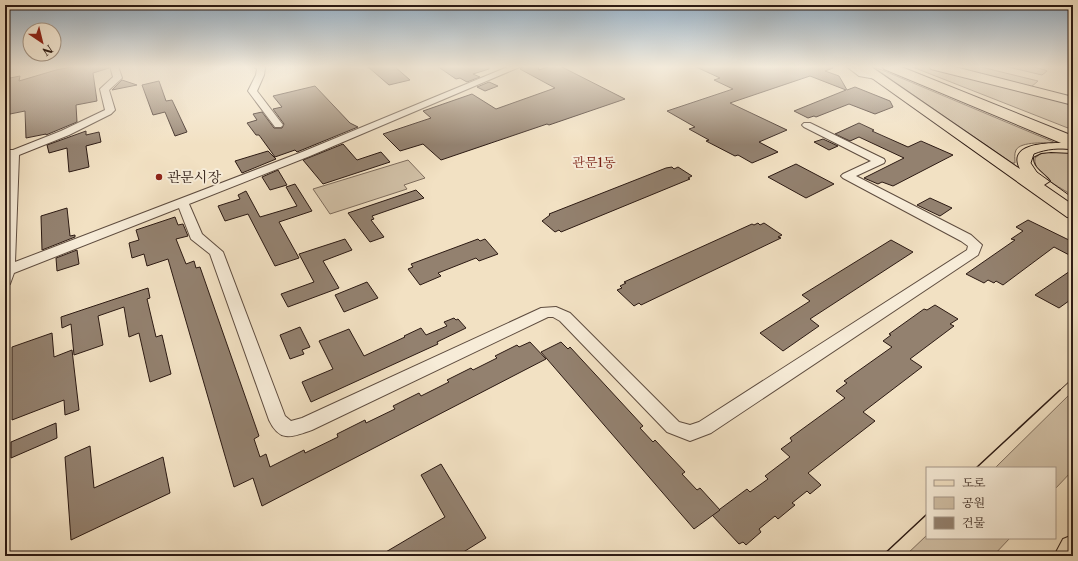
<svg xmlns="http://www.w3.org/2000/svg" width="1078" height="561" font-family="'Libre Caslon Text','Noto Serif KR',serif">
<rect width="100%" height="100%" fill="#f2e1c3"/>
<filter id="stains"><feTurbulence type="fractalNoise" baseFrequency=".005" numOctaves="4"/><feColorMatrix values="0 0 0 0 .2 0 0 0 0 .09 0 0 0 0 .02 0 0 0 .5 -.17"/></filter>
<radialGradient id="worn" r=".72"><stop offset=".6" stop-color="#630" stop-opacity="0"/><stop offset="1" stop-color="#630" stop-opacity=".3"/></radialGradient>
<!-- green -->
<g fill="#d0bfa5" stroke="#7e6c5c">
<polygon points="910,66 927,66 1073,103 1073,130"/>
<polygon points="944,66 977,66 1038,81 1031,87"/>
<polygon points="1004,66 1030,66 1045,70 1047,71 1042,75"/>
<path d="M873,67L882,70L1056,143C1047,143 1021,141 1016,150C1014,154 1015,159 1015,163H1012Z"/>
<path d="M1053,151L1073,152V196C1061,187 1033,176 1035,158L1040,154Z"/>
<polygon points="408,160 425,178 404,185 407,189 330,214 313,189"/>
<polygon points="1073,391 1073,470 1055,489 1055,468 995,468"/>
<polygon points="927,535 927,538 1010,538 993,556 905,556"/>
</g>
<!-- building -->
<g fill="#93816f" stroke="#2c1a13">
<polygon points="76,66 109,66 109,68 93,73 97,101 76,105 77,122 46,135 46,134 26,138 25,111 5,115 5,79 20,76 19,81 56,70"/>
<polygon points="367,66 394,66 410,80 389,85"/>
<polygon points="437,66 489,66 489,69 473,74 480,77 467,82 460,78 456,79"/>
<polygon points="523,66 538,66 539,70 550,66 560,66 625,99 549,125 547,124 441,160 423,144 400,151 383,134 431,118 423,111 472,94 496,109 555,88 520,69"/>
<polygon points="694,66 833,66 833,68 825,71 839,76 847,90 855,87 890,101 893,107 875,114 849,104 816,117 814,116 808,118 794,111 846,90 810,76 730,103 787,130 759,142 778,152 752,163 738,155 735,156 706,141 709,140 689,129 695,127 667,111 733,89 714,80 720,78"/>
<polygon points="122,80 137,85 112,90"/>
<polygon points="159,81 166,101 172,100 187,132 175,136 165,112 153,115 142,85"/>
<polygon points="489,82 498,86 485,91 477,87"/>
<polygon points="315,86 350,123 358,127 297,152 295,150 275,157 259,135 256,135 247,123 257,120 253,114 262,112 274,128 282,128 284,124 273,109 282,107 273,96"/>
<polygon points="859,123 874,130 872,131 908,147 921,141 953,155 893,186 882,182 878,184 864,178 904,158 859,137 850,141 835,134"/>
<polygon points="86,131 86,135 99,132 101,142 86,146 89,167 69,172 67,148 49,153 47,145"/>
<polygon points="823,139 838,146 829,150 814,142"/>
<polygon points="343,144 357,160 381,152 390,162 323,184 303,160"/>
<polygon points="268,151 276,159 242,173 235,161"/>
<polygon points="796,164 834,184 806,198 768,177"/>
<polygon points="672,167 674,169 678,167 692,176 688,178 690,179 561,232 559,230 555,232 542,221 550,215 549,214 666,168"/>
<polygon points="278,170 287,185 270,190 262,177"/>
<polygon points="295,184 312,211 279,222 299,258 275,266 248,214 225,221 218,206 240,199 238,195 246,191 260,217 297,206 286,187"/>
<polygon points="416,190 424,198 372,216 374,219 371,220 384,237 370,242 348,213"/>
<polygon points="930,198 952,208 940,216 917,205"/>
<polygon points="67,208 70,236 75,235 75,237 42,250 41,216"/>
<polygon points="175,217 178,225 183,224 188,236 176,239 186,264 194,261 196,268 200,267 259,436 254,439 260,457 266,454 270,467 304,450 305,453 338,437 337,434 365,420 366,423 395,409 393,406 419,393 421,396 449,382 447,380 471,368 473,370 497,358 495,356 517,345 519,347 530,342 546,359 262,506 253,478 234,487 168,259 147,266 144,254 132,258 129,243 139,240 136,230"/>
<polygon points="1028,220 1073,242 1073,257 1054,247 1003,285 996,281 994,283 988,280 984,283 966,274 1015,240 1011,239 1023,231 1016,227"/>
<polygon points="758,223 760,225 764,223 782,235 778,237 781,238 641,305 639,303 634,306 617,290 622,288 620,286 626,283 624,282 752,224 754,225"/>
<polygon points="345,239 352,250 323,261 339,288 288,307 281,294 314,282 299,254"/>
<polygon points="478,239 480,241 485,239 498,254 479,261 476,258 438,273 441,276 420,285 408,269 413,267 411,264"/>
<polygon points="891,240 913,252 810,319 819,326 783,351 760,333 810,301 802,295"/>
<polygon points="77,250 79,264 57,271 56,258"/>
<polygon points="1073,269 1073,298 1059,308 1035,295"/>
<polygon points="367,282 378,298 344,312 335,295"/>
<polygon points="148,288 150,298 147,299 156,337 162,335 171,374 150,382 139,333 129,337 124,307 98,316 103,345 74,355 71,324 62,328 61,317"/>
<polygon points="935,305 958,319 950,324 954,326 910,359 922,367 863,412 875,421 808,473 821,485 810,494 807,491 792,503 795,505 778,519 775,516 759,529 761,532 746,545 743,542 739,544 712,515 747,489 750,492 768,479 765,476 790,457 781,449 792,441 790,438 845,398 836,391 847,383 844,381 892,347 883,341 891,335 889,334 924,309 927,310"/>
<polygon points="454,318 456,320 458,319 466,328 437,342 438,344 311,402 302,382 333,369 319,341 349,329 364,356 405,337 404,336 421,328 426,335 447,326 444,322"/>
<polygon points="300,327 310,347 302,350 304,354 290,359 280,335"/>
<polygon points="52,333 54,357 72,350 79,410 65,415 64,400 12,420 12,347"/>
<polygon points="561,342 568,349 570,347 643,426 640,428 653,442 655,440 685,472 682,474 697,490 700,488 720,510 694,529 541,352"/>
<polygon points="56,423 57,438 11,458 11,442"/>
<polygon points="90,446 94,488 163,457 170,493 71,540 65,457"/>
<polygon points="441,464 486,538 457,556 379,556 445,517 421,475"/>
</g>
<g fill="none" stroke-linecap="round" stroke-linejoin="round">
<defs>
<g id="minor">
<path d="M110,66H118L122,78L109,90L115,110L111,114L69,135L19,155L15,262L302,152L510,66H522L310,156L189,204L202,234L223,252L285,416L291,421L302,418L541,308L556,307L570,313L679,422L690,425L699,422L967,250L968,246L961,241L843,178L841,176L843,174L871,161L804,127L802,125L804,123H810L884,159L885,161L884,163L856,176L971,235L982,245L978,255L711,433L690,441L667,432L560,321L553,317H548L312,430C292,437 280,443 269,420L210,254L191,239L179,208L14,273L10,284L5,286V210L8,156H5V150H13L61,131L105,110L100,89L113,77Z"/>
<polygon points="253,66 264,66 265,68 264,75 257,91 283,125 281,127 275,127 248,91 256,75 257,69"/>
<polygon points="846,66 856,66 864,72 879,74 880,76 876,79 859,76"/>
</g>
<polygon id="major" points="1073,535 1073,556 1054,556 1063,539"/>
<g id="highway">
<path d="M855,66H870L1020,169C1007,144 1045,143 1061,143L884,69L882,66H899L1073,136V153L1051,152L1041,153L1033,157C1032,168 1044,173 1050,181L1044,185L1073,205V218L1067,217Z"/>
<polygon points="929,66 951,66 1073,97 1073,105 931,69"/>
</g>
</defs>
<!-- minor casing -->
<use href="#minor" stroke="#5e4c3f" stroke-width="2"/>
<!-- major casing -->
<use href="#major" stroke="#2c1a13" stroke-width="2"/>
<!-- highway casing -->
<use href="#highway" stroke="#2c1a13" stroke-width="2"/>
<!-- minor -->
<use href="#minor" fill="#f7ecd8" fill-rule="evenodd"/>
<!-- major -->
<use href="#major" fill="#f2e1c3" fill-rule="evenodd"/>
<!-- highway -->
<use href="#highway" fill="#f2e1c3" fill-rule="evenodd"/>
<!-- tram-far1 -->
<g stroke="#2c1a13" stroke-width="1">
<path d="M1073,150C1059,148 1047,149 1034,154L1031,163L1037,172L1073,198"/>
<polyline points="1059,391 1073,378"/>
</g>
<!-- tram -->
<g stroke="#2c1a13" stroke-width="1.5">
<polyline points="976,468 1060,390"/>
<polyline points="882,556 927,514"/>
</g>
</g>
<!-- sky -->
<linearGradient id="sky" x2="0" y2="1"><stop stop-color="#91abc1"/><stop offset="0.46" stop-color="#f9f2e4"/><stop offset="1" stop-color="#f9f2e4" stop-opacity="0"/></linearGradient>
<rect width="1078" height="145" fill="url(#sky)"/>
<!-- markers -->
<circle fill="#8f2418" stroke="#f7ecd8" stroke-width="1.5" cx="159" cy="177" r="4"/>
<g text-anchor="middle" stroke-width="4" stroke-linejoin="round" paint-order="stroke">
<!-- far-quarter labels -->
<g font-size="13" fill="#7a1f14" stroke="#f7ecd8">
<text x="594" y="167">관문1동</text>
</g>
<!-- poi labels -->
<g font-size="14" fill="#2c1a13" stroke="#f7ecd8" text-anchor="start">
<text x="167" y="182">관문시장</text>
</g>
</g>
<!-- margin -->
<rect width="1078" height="561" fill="none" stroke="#f2e1c3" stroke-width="20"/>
<rect x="6" y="6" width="1066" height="549" fill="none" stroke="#2c1a13" stroke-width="2"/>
<rect x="10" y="10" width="1058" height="541" fill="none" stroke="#2c1a13"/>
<!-- legend -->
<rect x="926" y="467" width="130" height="72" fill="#f7ecd8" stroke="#a69889"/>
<rect x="934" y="480" width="20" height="6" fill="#f2e1c3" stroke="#a69889"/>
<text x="962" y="487" font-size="12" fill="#2c1a13">도로</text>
<rect x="934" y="497" width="20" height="12" fill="#d0bfa5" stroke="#a69889"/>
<text x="962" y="507" font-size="12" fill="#2c1a13">공원</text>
<rect x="934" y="517" width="20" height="12" fill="#93816f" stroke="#a69889"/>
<text x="962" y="527" font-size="12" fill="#2c1a13">건물</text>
<!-- north arrow -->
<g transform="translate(42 42) rotate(145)"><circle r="19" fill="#f7ecd8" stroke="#a69889"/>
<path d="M0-3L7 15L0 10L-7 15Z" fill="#8f2418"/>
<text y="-6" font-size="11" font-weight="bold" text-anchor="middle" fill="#2c1a13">N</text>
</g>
<rect width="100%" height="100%" filter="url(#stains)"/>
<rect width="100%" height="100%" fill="url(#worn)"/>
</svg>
